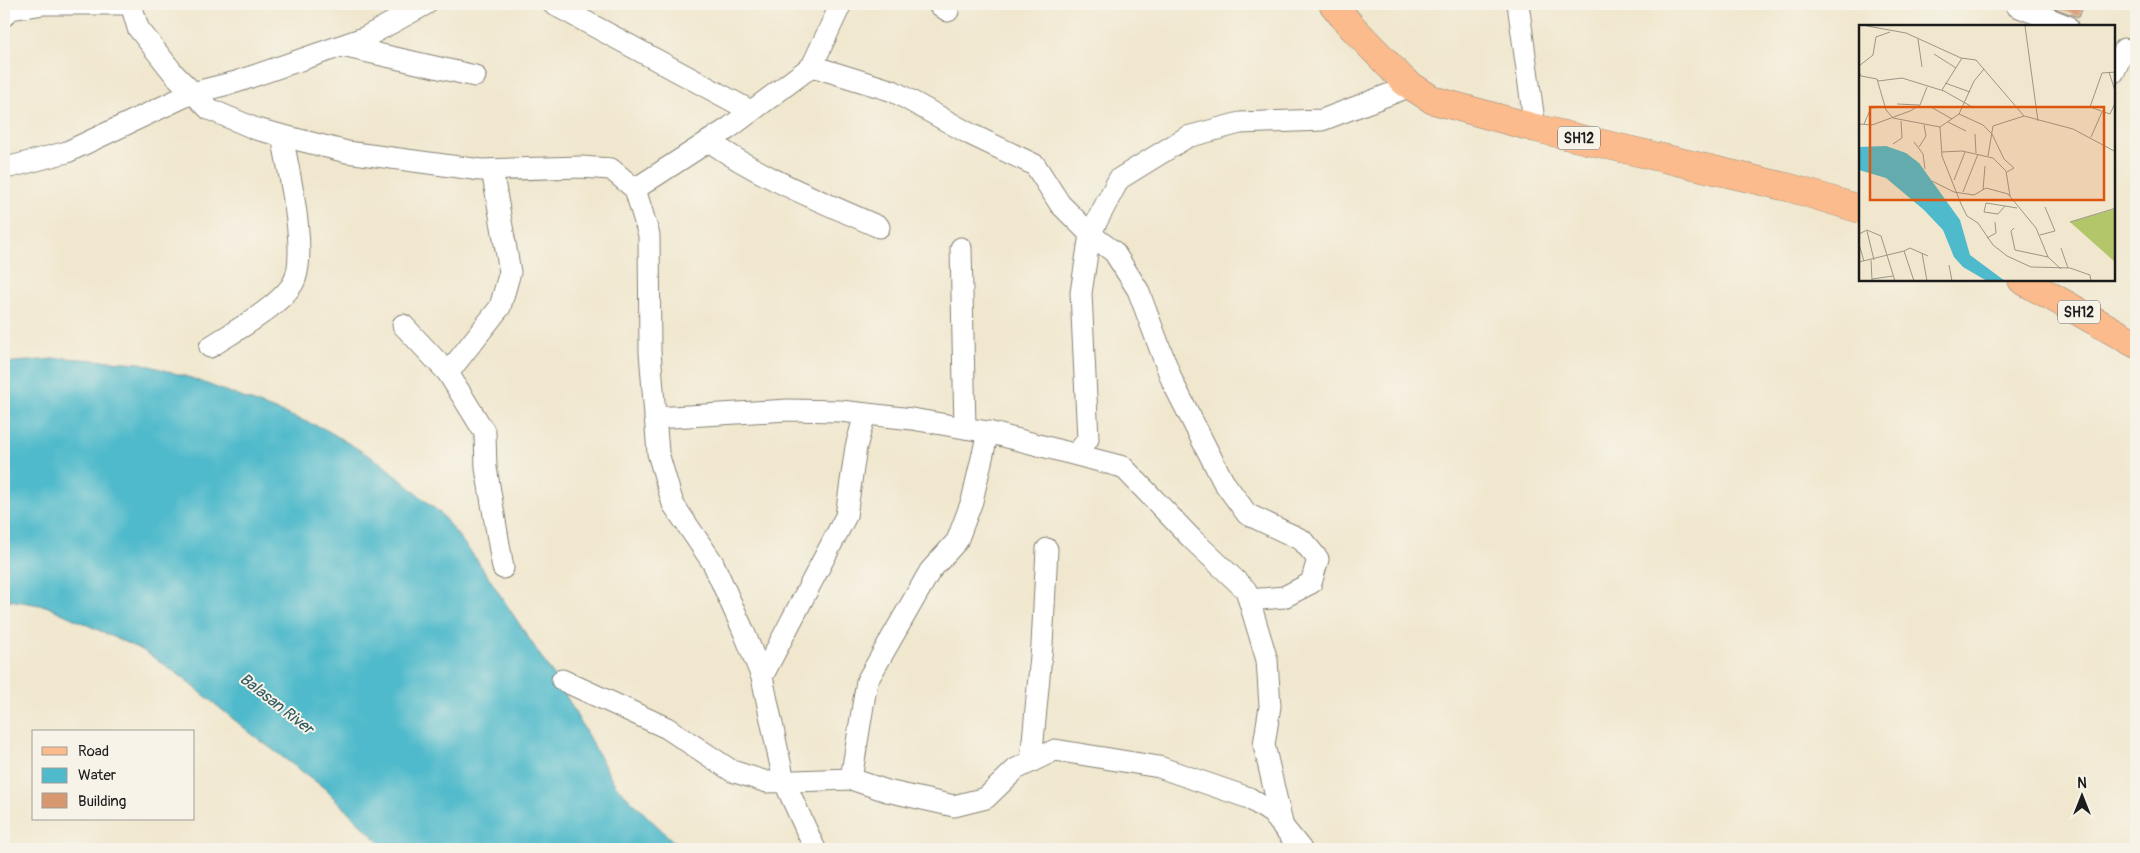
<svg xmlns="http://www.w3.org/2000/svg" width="2140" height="853" font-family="Pangolin,sans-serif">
<rect width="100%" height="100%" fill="#f7f3e8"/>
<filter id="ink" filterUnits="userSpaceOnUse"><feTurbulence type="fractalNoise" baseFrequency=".02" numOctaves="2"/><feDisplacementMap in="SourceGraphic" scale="10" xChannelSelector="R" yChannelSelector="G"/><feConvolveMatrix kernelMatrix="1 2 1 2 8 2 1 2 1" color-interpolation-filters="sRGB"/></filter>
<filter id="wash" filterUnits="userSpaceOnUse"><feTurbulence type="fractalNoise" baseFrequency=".0096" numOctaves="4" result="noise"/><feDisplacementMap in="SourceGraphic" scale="20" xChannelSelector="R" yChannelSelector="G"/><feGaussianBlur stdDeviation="1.12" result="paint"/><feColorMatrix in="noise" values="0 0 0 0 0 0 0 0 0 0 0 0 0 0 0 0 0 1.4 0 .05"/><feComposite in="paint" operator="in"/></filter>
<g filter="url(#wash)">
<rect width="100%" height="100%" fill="#f0e7ce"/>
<!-- water -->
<polygon fill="#4fbacb" stroke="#366b74" points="65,358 140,363 191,378 325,429 381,463 441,514 477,560 561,687 615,785 681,849 386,849 323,787 253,735 182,677 144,651 46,606 4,599 4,363"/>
<g id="blocks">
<!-- building -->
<polygon fill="#d7986f" points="2042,4 2084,4 2079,17"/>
</g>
</g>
<g filter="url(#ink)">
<use href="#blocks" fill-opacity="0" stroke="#868275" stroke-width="1"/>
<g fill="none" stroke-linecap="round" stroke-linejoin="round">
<defs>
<g id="minor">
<polyline points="131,4 138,28 175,75 209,109 256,129 347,152 481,170 581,167 611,169 635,189 649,235 650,352 658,453 673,504 713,563 744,632 762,677 784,781 815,849"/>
<polyline points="553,4 751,111"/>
<polyline points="938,4 948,11"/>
<polyline points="1518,4 1535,128"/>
<polyline points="2018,4 2017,6 2067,26"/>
<polyline points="4,16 9,9 43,4 131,4"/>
<polyline points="342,46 475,76"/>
<polyline points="812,66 893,91 970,134 1035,165 1060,204 1090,234 1114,252 1138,290 1173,383 1223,481 1247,514 1302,540 1318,559 1311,583 1284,597 1249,600"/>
<polyline points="2114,72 2124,49"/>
<path d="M709,141C761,178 821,201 879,227"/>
<polyline points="4,167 10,167 67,152 192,93 236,82 364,38 426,4"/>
<polyline points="635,189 729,128 812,66 841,4"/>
<polyline points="961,248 965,428"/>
<polyline points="403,325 448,373 485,433 486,468 503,568"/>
<path d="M210,347C233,332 277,308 292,285C310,259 288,168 282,136"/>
<polyline points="448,373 500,307 510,272 492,170"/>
<polyline points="655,418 788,410 840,411 912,419 988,432 1123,467 1192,539 1246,590 1267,660 1270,706 1264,745 1282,823"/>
<polyline points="1077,454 1088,439 1081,293 1090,234 1119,179 1187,137 1240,123 1322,120 1411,86"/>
<polyline points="762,677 846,516 856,447 865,414"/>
<polyline points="562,680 667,728 732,771 767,782 851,779 887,791 954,806 986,798 1016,769 1055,750 1159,767 1249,798 1272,813 1301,849"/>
<polyline points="1031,762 1042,645 1047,549"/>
<polyline points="851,779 867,681 930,571 957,541 972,501 988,432"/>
</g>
<g id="major">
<polyline points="1333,4 1351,26 1405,82 1433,100 1535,128 1791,188 1860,209"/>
<polyline points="2022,280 2136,344"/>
</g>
</defs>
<!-- minor casing -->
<use href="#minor" stroke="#868275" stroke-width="23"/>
<!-- major casing -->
<use href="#major" stroke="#868275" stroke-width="29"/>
<!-- minor -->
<use href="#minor" stroke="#fff" stroke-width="21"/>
<!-- major -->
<use href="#major" stroke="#fbbb8c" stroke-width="28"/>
</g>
</g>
<g text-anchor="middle" stroke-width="4" stroke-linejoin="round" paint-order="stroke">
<!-- shield labels -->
<g fill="#f7f3e8" stroke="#5e5c59" stroke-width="1">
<rect x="1558" y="126.5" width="42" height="23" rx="4"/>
<rect x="2058" y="300.5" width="42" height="23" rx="4"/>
</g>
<g font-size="14" font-weight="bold" fill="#1c1c1c">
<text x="1579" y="143">SH12</text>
<text x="2079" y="317">SH12</text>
</g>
<!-- water labels -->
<g font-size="16" font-style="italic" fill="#305b62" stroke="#f7f3e8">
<text transform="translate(277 703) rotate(38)" y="6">Balasan River</text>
</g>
</g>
<!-- overview -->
<g transform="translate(1859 25)">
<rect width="256" height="256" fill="#f0e7ce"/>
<path d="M256,184V237L211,197Z" fill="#b4c66a"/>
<path d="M27,121L47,128L60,138L101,195L111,230L146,256H128L104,242L95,232L84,205L65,185L27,153L0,145V122Z" fill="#4fbacb"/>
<path fill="none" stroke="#9b9687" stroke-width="1" d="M8,1L47,8L102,33L117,35L165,91L214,104L257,127M166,1L179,96M59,14L63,42M75,29L97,43M0,41L14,30L17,12L31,7M0,47L2,51L18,54L27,85L34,93L81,102L83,131L102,179L108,191L119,198L134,220L148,231L172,242L211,243L231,250L232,256M250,47L257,69M257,47L243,48L231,82L251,89L257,76M19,56L43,53L85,66L115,83M86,58L111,67M83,65L103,33M38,79L60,80M72,82L93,94M100,89L124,100L133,109L145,134L155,143L148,147M89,97L107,106M0,99L13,100L51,86L61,80L68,62M5,99L12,83L26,82M81,102L100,89L115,56L125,44M116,109L117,128M232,112L243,87M55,117L64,129L66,144M34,119L43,113L42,96M60,122L67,111L65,100M83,127L103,126L134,133L147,146L151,171M129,131L134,101L165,91M95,155L106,127M73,156L95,167L115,170L127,163L149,169L177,203L189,232M124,165L126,141M104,167L119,129M146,181L139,189L125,187L127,178L146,181L158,183M211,197L257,183M155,203L152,206L156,225L189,232L202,244M8,206L15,235M0,209L8,205L22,211L36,256M181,210L196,206L186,182M128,213L137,208L136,197M0,219L5,236M202,223L209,243M45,226L51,223L69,231M63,228L68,256M12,235L13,255M0,237L45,226L55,256M90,240L93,256M13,254L34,251"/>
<path fill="#de560d" fill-opacity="0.15" stroke="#de560d" stroke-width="2.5" d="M11,82H245V175H11Z"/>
<rect width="256" height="256" fill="none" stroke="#1c1c1c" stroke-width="2.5"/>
</g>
<!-- margin -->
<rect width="2140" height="853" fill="none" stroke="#f7f3e8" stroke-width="20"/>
<!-- legend -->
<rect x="32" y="730" width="162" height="90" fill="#f7f3e8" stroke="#9f9d96"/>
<rect x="42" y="747" width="25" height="8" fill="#fbbb8c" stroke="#9f9d96"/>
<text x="78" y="756" font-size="15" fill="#1c1c1c">Road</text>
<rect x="42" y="768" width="25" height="15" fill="#4fbacb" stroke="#9f9d96"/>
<text x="78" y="780" font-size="15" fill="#1c1c1c">Water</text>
<rect x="42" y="793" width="25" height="15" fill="#d7986f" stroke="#9f9d96"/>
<text x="78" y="806" font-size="15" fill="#1c1c1c">Building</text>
<!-- north arrow -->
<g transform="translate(2082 796)" stroke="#f7f3e8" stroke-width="4" paint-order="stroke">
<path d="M0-4L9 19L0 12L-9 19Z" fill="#1c1c1c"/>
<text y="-8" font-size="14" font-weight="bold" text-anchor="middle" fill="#1c1c1c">N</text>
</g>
</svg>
